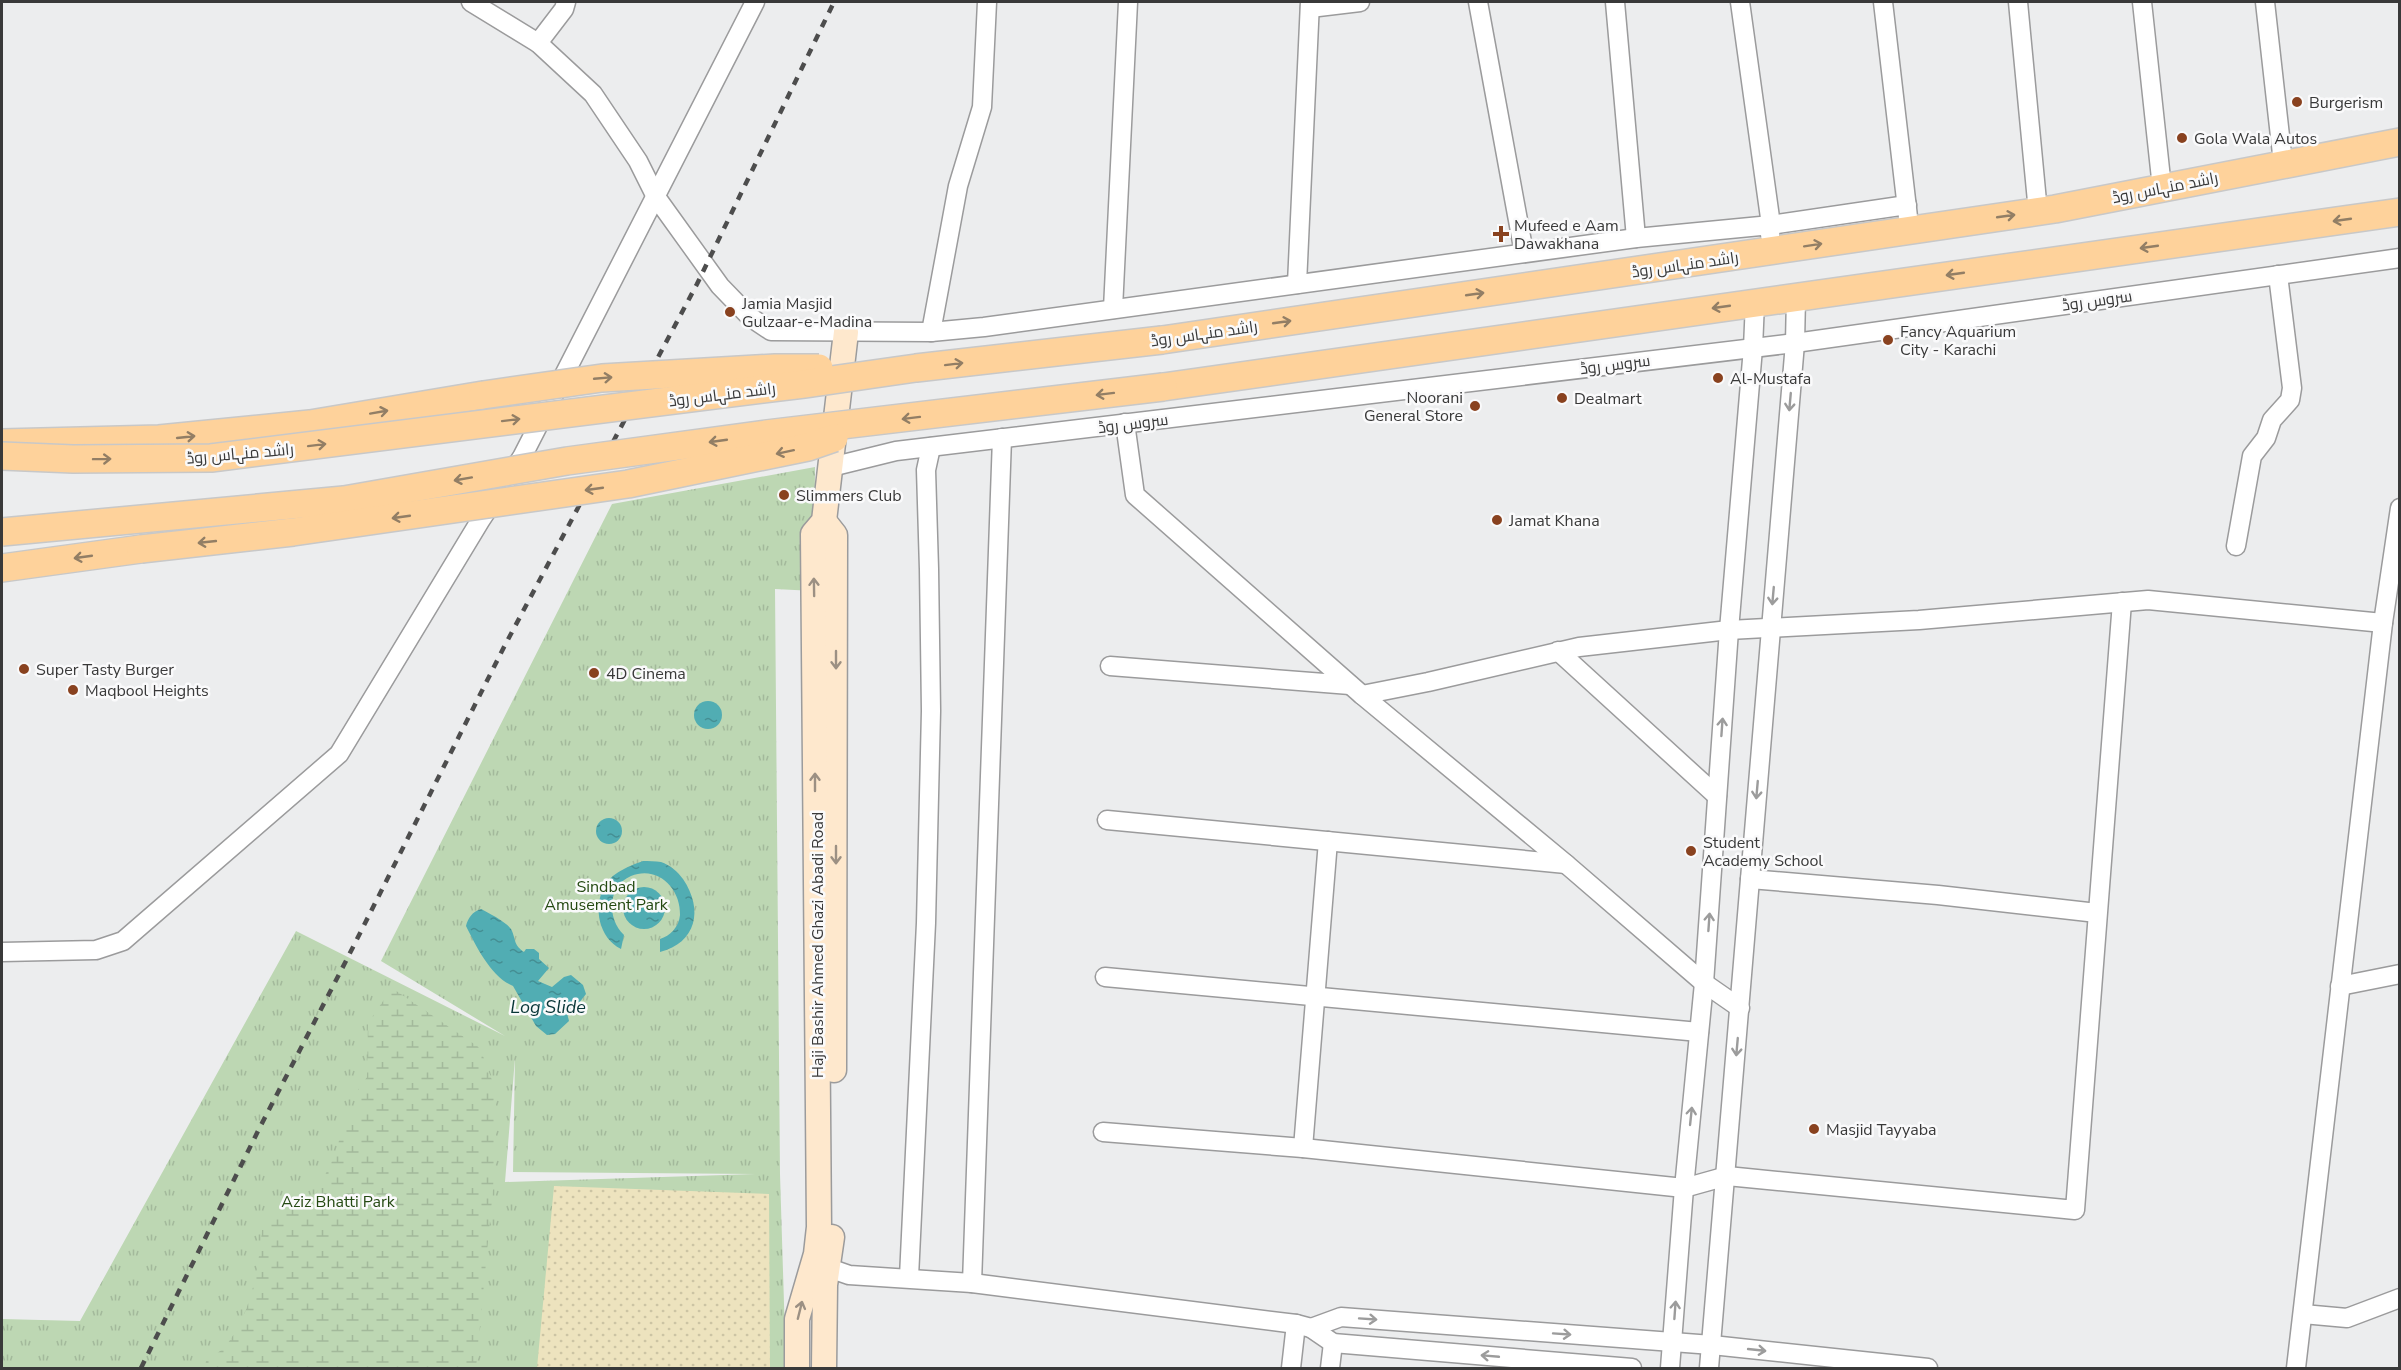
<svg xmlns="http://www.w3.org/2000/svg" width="2401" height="1370" font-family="'Nunito Sans',Cairo,sans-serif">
<defs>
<pattern id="grass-tufts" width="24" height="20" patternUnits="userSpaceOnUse" patternTransform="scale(1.5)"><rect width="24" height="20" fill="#bdd7b3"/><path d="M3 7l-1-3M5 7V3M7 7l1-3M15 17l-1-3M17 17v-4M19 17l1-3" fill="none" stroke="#a3b99b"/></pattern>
<pattern id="wetland-marsh" width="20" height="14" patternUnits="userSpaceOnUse" patternTransform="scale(1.5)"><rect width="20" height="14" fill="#bdd7b3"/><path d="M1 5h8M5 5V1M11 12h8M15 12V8" fill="none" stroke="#a3b99b"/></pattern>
<pattern id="sand-dots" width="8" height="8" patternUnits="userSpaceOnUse" patternTransform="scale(1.5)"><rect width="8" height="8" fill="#ede3be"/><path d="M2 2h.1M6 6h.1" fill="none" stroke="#ccc4a4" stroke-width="1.8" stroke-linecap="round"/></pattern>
<pattern id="water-ripples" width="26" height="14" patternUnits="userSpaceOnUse" patternTransform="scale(1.5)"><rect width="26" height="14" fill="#51adb3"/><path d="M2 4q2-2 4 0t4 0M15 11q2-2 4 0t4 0" fill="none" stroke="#448e93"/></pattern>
</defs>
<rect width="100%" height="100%" fill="#ecedee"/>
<!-- grass -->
<path fill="url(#grass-tufts)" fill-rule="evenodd" d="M815,467L814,591L775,589L780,1174L786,1368H2V1319L80,1321L296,931L505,1036L381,961L612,504ZM515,1058L513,1172L755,1174L505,1182Z"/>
<!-- wetland -->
<path fill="url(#wetland-marsh)" d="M392,988L480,1048L496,1091V1157L476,1368H205L206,1361C213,1356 223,1350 228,1343C254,1308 259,1262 263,1221L291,1197L316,1194L337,1150L342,1126L364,1110L355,1094L367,1077L368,1023Z"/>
<!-- sand -->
<polygon fill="url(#sand-dots)" points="554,1186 769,1194 770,1368 537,1368"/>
<!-- water -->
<g fill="url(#water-ripples)">
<circle cx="708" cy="715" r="14"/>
<circle cx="609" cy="831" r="13"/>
<path d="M643,861C648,861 656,861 661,862C670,865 678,872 683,879C704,910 696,943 660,952V939C670,936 679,927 680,915C681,889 658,865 631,876C607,886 607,919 624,935L621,949C599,938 593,908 604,887C611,873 629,866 643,861Z"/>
<circle cx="644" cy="908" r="21"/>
<path d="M481,909C489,913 510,924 512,931C516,941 514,945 524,952L526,949H534L539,953V959L549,968L538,981L552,987L564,977L571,975L583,985L586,994L575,1008L567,1013L569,1021L555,1034L547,1035L536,1026L513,986C491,977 476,946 466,926C468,918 472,912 481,909Z"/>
</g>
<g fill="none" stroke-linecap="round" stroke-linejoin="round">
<defs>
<g id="street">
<polyline points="471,2 538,43 593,94 638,161 656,197 720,286 750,317 771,331 931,332 984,327 1636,238 1771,225 1907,205"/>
<polyline points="1478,2 1524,253"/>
<polyline points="1615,2 1636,238"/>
<polyline points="1740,2 1771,225 1770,235"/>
<polyline points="1883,2 1908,217"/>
<polyline points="2018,2 2038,212"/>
<polyline points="2142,2 2162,188"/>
<polyline points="2265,2 2283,163"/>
<polyline points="1310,8 1360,2"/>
<polyline points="538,43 564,9 566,2"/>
<polyline points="1297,284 1310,2"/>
<polyline points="1113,309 1128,2"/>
<polyline points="931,332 958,186 982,107 987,2"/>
<polyline points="1125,423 1135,495 1362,695 1566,864 1704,983 1740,1008"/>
<polyline points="831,467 896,451 1795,343 2400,258"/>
<polyline points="2236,546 2252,456 2266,438 2272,420 2290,400 2292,388 2278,275"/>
<polyline points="1558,651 1717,796"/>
<polyline points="1110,666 1350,685"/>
<polyline points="1362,695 1428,682 1579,647 1729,630 1919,620 2148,600 2383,623"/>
<polyline points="1107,820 1566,864"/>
<polyline points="1750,879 1938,895 2097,913"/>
<polyline points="2,952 96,950 123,941 339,754 480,521 522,457 755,2"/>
<polyline points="1105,977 1699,1032"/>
<polyline points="2340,986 2400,974"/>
<polyline points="1103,1132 1303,1148 1684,1188 1727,1176 2075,1210 2122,602"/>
<polyline points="1303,1148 1328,841"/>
<polyline points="816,1267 829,1268 849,1275 972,1283 1296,1324 1311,1328 1333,1343 1632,1368"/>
<polyline points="909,1277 926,923 931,711 929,569 926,470 931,447"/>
<polyline points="972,1283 1002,438"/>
<polyline points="2303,1314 2347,1318 2400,1298"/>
<polyline points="1311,1328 1341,1317 1712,1345 1928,1368"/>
<polyline points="1291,1368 1296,1324"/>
<polyline points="1330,1368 1333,1343"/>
<polyline points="1670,1368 1684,1188 1704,983 1729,630 1753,348 1755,302"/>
<polyline points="1709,1368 1795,343 1796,297"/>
<polyline points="2296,1368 2383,623 2400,508"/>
</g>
<g id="secondary">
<polyline points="824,521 835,535 834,1070"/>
<polyline points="797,1368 797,1319 816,1254 819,1227 813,534 824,521 846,332"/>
<polyline points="824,1368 825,1285 832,1237"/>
</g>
<g id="primary">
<polyline points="1162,340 2055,209 2400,142"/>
<polyline points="1163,387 2400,212"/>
<polyline points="2,443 159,439 310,424 483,395"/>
<polyline points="2,568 141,549"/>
</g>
</defs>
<!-- street casing -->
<use href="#street" stroke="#9b9b9c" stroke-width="21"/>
<!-- secondary casing -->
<use href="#secondary" stroke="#9b9b9c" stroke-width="27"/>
<!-- primary casing -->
<use href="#primary" stroke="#c8c8c8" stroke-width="30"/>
<!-- street -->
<use href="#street" stroke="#fff" stroke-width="18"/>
<!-- secondary -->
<use href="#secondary" stroke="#fee8cd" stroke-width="24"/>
<!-- primary -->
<use href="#primary" stroke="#fed29b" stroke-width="27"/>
<!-- rail -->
<polyline stroke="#4d4d4d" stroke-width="4.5" stroke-dasharray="8 8" stroke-linecap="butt" points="141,1368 259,1129 347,959 504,647 697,284 834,2"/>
<defs>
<g id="primary-bridge">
<polyline points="483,395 602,378 775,368 819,368"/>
<polyline points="2,456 73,459 211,458 804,384 916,368 1162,340"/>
<polyline points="2,532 344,500 567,461 766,434 1163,387"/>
<polyline points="141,549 293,532 628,484 808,447 834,438"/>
</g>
</defs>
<!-- primary-bridge casing -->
<use href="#primary-bridge" stroke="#c8c8c8" stroke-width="30" stroke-linecap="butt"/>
<!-- primary-bridge -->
<use href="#primary-bridge" stroke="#fed29b" stroke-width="27"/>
</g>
<!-- one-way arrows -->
<defs><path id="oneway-shaft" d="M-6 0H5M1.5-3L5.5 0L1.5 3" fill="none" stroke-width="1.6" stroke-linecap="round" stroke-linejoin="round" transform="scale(1.5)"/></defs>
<g stroke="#927e65">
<use href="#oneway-shaft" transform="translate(2006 216) rotate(-8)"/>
<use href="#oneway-shaft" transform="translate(2342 220) rotate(172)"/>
<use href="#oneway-shaft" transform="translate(1813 245) rotate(-9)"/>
<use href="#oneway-shaft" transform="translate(2149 247) rotate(172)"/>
<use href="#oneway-shaft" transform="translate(1955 274) rotate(172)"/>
<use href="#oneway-shaft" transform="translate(1475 294) rotate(-8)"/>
<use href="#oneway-shaft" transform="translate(1721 307) rotate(172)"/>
<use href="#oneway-shaft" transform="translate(1282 322) rotate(-8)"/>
<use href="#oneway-shaft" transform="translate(954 364) rotate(-7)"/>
<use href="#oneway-shaft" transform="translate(603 378) rotate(-5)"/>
<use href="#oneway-shaft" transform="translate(1105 394) rotate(173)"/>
<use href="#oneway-shaft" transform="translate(379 412) rotate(-10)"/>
<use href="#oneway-shaft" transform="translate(911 418) rotate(173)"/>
<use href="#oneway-shaft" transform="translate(511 420) rotate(-7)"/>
<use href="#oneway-shaft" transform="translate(186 437) rotate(-6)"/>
<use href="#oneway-shaft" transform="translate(718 441) rotate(172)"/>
<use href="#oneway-shaft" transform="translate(317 445) rotate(-7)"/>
<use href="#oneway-shaft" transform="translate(785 452) rotate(168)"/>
<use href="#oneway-shaft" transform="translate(102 459) rotate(-1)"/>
<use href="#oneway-shaft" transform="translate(463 479) rotate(170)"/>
<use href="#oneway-shaft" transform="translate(594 489) rotate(172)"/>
<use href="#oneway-shaft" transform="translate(401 517) rotate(172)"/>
<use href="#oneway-shaft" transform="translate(207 542) rotate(174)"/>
<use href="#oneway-shaft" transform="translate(83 557) rotate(172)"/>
</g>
<g stroke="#9c9c9c">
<use href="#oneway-shaft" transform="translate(1790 402) rotate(95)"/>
<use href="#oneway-shaft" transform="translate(1773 596) rotate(95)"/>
<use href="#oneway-shaft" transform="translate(1722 727) rotate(-86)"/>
<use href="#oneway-shaft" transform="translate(1757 790) rotate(95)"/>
<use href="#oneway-shaft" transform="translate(1709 922) rotate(-86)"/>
<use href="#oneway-shaft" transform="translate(1737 1047) rotate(95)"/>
<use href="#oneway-shaft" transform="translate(1691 1116) rotate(-84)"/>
<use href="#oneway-shaft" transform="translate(1675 1310) rotate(-86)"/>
<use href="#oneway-shaft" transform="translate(1368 1319) rotate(4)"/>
<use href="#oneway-shaft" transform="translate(1562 1334) rotate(4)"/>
<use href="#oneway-shaft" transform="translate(1757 1350) rotate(6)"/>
<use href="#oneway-shaft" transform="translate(1490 1356) rotate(-175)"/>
</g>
<g stroke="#9c9083">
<use href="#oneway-shaft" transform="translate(814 587) rotate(-91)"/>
<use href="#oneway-shaft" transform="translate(836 660) rotate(90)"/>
<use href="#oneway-shaft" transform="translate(815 782) rotate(-90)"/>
<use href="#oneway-shaft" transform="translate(836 855) rotate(90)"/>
<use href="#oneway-shaft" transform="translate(800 1310) rotate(-76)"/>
</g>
<!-- markers -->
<g fill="#89421f" stroke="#fafafb" stroke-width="2">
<circle cx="2297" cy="102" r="6"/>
<circle cx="2182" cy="138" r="6"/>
<path d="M1498 225h6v6h6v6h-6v6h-6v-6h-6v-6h6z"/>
<circle cx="730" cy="312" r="6"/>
<circle cx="1888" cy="340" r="6"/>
<circle cx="1718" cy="378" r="6"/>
<circle cx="1562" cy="398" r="6"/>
<circle cx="1475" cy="406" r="6"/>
<circle cx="784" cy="495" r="6"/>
<circle cx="1497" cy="520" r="6"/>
<circle cx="24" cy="669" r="6"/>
<circle cx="594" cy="673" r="6"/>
<circle cx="73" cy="690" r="6"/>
<circle cx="1691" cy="851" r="6"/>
<circle cx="1814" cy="1129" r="6"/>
</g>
<g text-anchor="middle" stroke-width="5" stroke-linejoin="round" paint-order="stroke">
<!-- poi labels -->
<g font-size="16" fill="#393939" stroke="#fafafb" text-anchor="start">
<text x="2309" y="108">Burgerism</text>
<text x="2194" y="144">Gola Wala Autos</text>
<text x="1514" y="231">Mufeed e Aam<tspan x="1514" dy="18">Dawakhana</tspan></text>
<text x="742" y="309">Jamia Masjid<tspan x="742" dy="18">Gulzaar-e-Madina</tspan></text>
<text x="1900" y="337">Fancy Aquarium<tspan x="1900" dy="18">City - Karachi</tspan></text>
<text x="1730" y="384">Al-Mustafa</text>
<text x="1463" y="403" text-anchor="end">Noorani<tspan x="1463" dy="18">General Store</tspan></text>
<text x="1574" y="404">Dealmart</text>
<text x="796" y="501">Slimmers Club</text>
<text x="1509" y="526">Jamat Khana</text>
<text x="36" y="675">Super Tasty Burger</text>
<text x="606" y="679">4D Cinema</text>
<text x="85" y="696">Maqbool Heights</text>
<text x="1703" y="848">Student<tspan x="1703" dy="18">Academy School</tspan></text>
<text x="1826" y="1135">Masjid Tayyaba</text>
</g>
<!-- street labels -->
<g font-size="16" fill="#393939" stroke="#fafafb">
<text transform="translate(2165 187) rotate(-11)" y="6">راشد منہاس روڈ</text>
<text transform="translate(1685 264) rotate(-8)" y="6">راشد منہاس روڈ</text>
<text transform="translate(2097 300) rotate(-8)" y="6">سروس روڈ</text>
<text transform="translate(1204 333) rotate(-8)" y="6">راشد منہاس روڈ</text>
<text transform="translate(1615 364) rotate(-7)" y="6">سروس روڈ</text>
<text transform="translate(722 394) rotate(-7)" y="6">راشد منہاس روڈ</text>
<text transform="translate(1133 423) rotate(-7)" y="6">سروس روڈ</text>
<text transform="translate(240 453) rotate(-5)" y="6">راشد منہاس روڈ</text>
<text transform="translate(817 945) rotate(-90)" y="6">Haji Bashir Ahmed Ghazi Abadi Road</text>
</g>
<!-- park labels -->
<g font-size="16" fill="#244912" stroke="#fafafb">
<text x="606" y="892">Sindbad<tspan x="606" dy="18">Amusement Park</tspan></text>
<text x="338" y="1207">Aziz Bhatti Park</text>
</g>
<!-- water labels -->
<g font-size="18" font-style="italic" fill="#073537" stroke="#fafafb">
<text x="548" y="1013">Log Slide</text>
</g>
</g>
<!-- border -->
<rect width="2401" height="1370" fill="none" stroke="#393939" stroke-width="6"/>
</svg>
